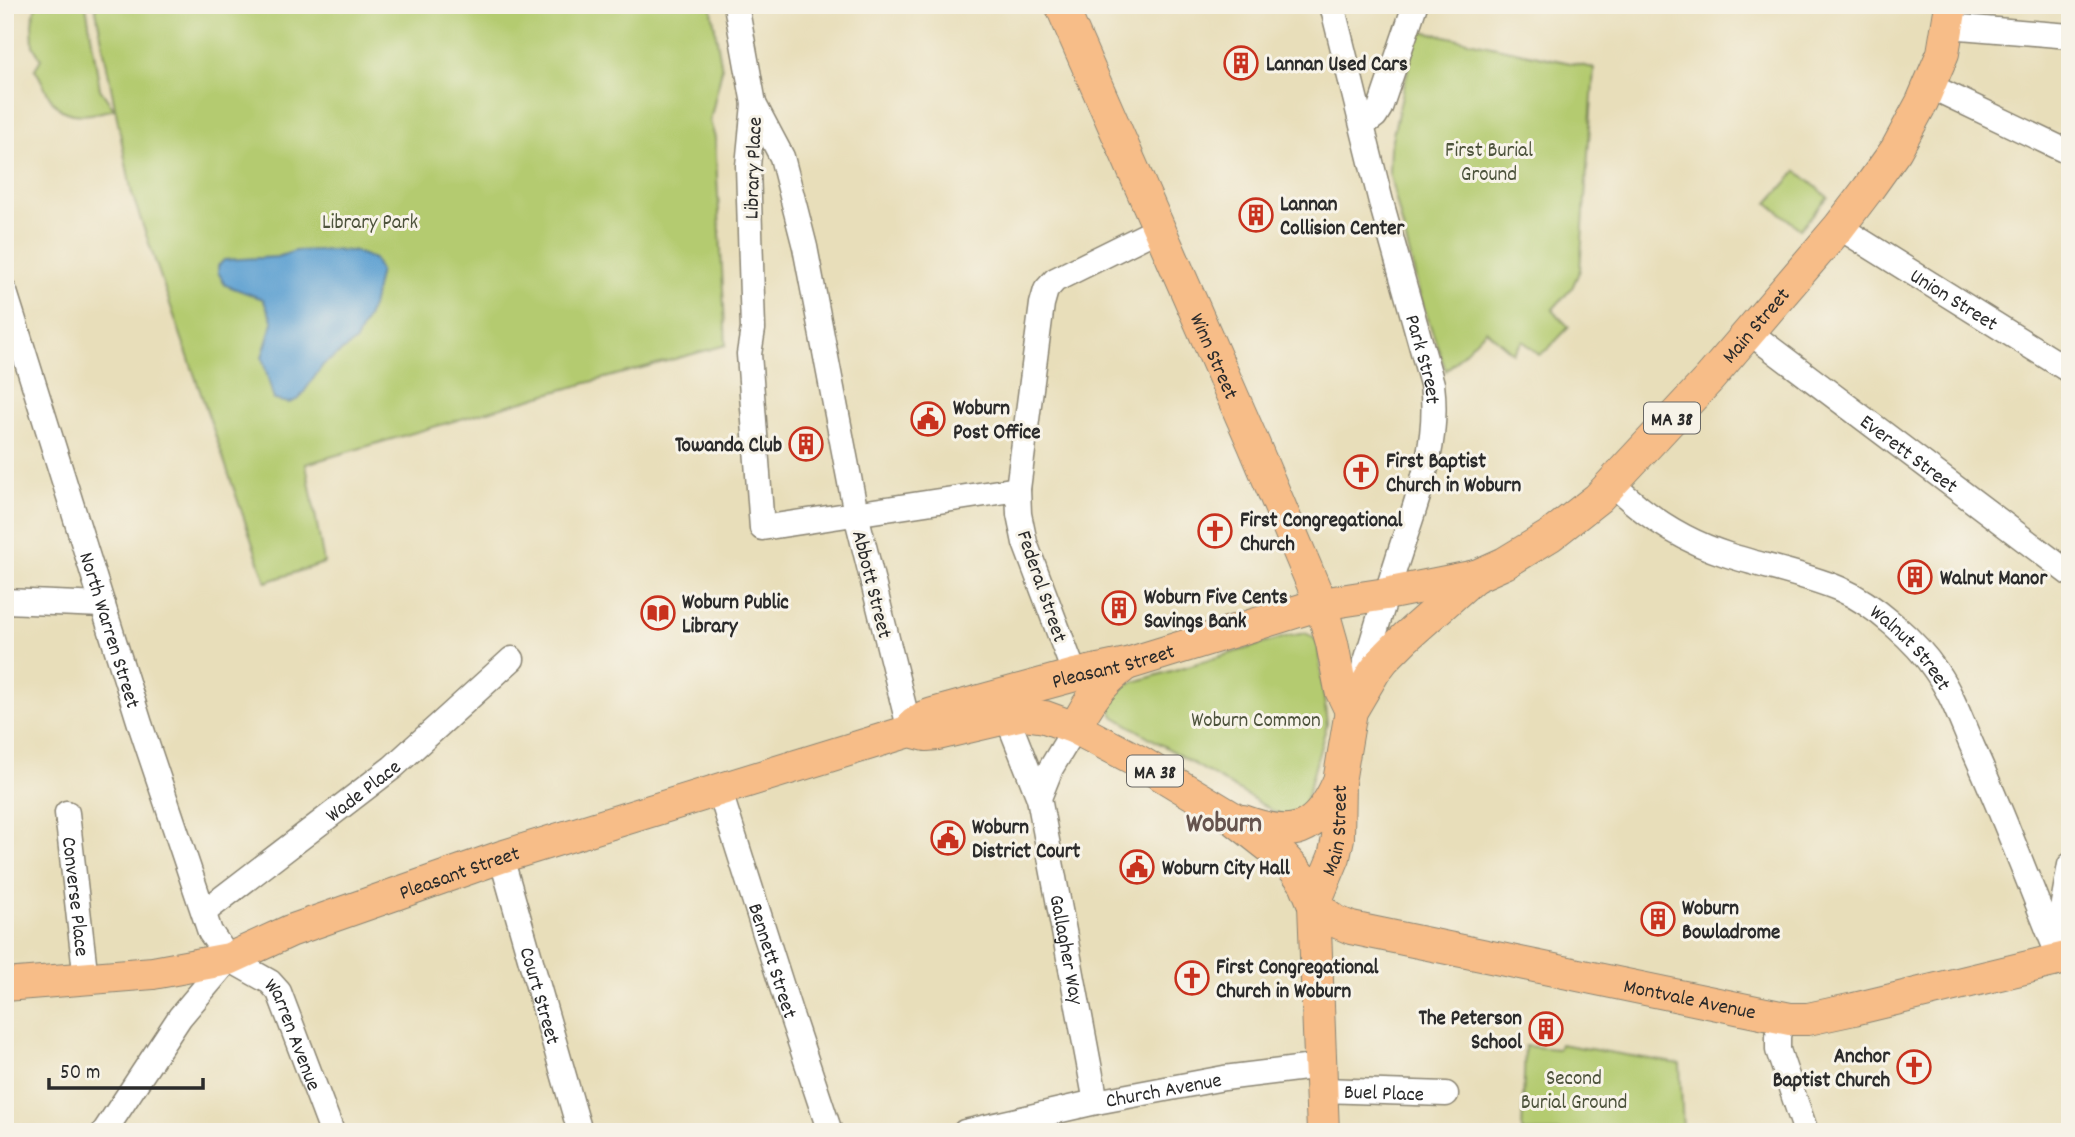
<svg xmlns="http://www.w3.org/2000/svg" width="2075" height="1137" font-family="Dekko,sans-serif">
<rect width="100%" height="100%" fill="#f7f3e8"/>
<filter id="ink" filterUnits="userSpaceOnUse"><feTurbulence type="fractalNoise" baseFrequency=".0143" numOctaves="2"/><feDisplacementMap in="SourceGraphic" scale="14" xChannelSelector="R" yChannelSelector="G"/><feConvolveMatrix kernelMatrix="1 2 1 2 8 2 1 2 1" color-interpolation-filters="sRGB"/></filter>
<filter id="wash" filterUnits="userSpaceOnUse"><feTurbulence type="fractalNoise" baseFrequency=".00686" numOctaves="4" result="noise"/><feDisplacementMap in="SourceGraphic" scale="28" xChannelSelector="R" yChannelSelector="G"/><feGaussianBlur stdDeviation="1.57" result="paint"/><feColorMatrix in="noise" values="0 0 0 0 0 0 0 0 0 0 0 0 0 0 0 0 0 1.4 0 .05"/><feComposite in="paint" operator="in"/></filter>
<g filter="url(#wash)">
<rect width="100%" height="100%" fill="#e8deba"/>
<!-- green -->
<g fill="#b4cb70" stroke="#707b4e" stroke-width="2">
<path d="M36,5H86L100,89L114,109C96,114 69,121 55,104C47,96 43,81 35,69L41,59L33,46L32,23Z"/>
<polygon points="95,5 711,5 722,69 710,121 715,138 726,345 554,392 306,464 324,563 266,582 132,194"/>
<polygon points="1417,30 1594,68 1580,270 1572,288 1552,310 1569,327 1549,348 1539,355 1523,341 1513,353 1486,330 1446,371 1420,296 1389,172 1390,148"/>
<polygon points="1797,171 1828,197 1800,229 1768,203"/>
<path d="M1306,633L1315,639L1318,646L1327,724L1303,810L1285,816L1275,812L1115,717C1104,704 1114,695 1124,685L1289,636Z"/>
<polygon points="1560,1044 1680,1064 1683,1132 1522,1132 1525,1046 1558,1049"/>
</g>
<!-- water -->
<polygon fill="#5da0d1" stroke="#44667e" stroke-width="2" points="323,250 353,251 374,259 380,271 372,307 356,341 323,365 299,399 289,403 274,400 262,357 273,322 263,299 225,285 218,272 218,266 224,260 277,257 295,251"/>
</g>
<g filter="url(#ink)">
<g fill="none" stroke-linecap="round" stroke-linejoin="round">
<defs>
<g id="minor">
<polyline points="736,5 754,104"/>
<path id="s1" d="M1332,5L1381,202L1432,384C1440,447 1416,501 1397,561C1384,601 1372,643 1359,684"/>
<polyline points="1948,26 2070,36"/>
<polyline points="1930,86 2070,153"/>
<polyline points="1363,125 1375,116 1380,108 1415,5"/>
<path id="s2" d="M1839,227L2070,371"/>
<path id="s3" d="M5,292L140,724L210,932L229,959L270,982L279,992L332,1132"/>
<path id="s4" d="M1749,332L2070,574"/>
<path id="s5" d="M1612,483C1645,516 1684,541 1728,555C1765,567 1804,574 1840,589C1874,604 1916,641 1936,671C1952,694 1962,723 1973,748C2005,818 2031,889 2060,959"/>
<polyline points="5,601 103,605"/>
<polyline points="1075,675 1025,543 1019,514 1018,489 1042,304 1046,290 1055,280 1158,229"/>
<polyline points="1007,717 1039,798"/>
<path id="s6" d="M1075,728L1051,768L1039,798L1096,1102"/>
<path d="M910,731L856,514L805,247L782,157L754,104L748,166L753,329L749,354L762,528C847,515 932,502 1018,489"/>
<path id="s7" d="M719,789L789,1009L830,1132"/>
<path id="s8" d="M67,813L86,980"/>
<path id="s9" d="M501,857L580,1132"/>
<path id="s10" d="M204,912L393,767L512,659"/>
<polyline points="2060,948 2062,909 2070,865"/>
<polyline points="1781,1019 1778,1037 1778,1050 1806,1132"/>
<path id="s11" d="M1321,1090L1446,1094"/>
<polyline points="104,1132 180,1017 229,959"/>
<path id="s12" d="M965,1132L1096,1102L1224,1078L1321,1066"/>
</g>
<g id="major">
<path id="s13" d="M1061,5L1254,445L1321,604L1332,643L1341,690L1351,711"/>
<path id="s14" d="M914,724L924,717L933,714L1075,675L1127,664L1321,604L1386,594L1476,576L1505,563L1551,535L1598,498L1709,379L1839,227L1868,189L1896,150L1922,102L1943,53L1951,5"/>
<path d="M1075,728C1089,700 1101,684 1125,665"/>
<path d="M1243,821C1292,839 1316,833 1338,783"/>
<path id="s15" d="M1314,905L1335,921L1351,928L1790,1019H1808L1854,1009L2070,957"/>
<path id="s16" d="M5,985L153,973L229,959L290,931L501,857L910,731L926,735L938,734L1023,714L1045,717L1075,728L1140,762L1233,818L1284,858L1296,871L1305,883L1314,905"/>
<path id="s17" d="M1323,1132L1314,905L1334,857L1338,838L1339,782L1351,711L1374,672L1384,659L1406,637L1475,576"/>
</g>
</defs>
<!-- minor casing -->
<use href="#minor" stroke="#8a8472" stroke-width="27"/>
<!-- major casing -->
<use href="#major" stroke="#8a8472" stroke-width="34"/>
<!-- minor -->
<use href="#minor" stroke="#fff" stroke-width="24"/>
<!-- major -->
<use href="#major" stroke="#f7bd88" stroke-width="32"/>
</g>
</g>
<!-- icons -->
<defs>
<symbol id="building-ring" viewBox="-11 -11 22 22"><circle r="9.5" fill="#f7f3e8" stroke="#c8321e" stroke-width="1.5"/><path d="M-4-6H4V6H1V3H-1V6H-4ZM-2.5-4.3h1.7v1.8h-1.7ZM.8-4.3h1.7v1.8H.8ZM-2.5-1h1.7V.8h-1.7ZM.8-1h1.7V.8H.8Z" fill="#c8321e"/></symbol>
<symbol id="civic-ring" viewBox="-11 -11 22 22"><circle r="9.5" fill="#f7f3e8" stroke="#c8321e" stroke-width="1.5"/><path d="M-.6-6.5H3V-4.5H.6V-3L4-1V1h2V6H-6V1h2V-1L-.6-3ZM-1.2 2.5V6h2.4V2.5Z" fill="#c8321e"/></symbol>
<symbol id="church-ring" viewBox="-11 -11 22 22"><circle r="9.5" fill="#f7f3e8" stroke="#c8321e" stroke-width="1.5"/><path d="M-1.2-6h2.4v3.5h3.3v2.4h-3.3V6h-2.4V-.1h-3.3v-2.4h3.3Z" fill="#c8321e"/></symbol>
<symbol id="library-ring" viewBox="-11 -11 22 22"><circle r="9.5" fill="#f7f3e8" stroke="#c8321e" stroke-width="1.5"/><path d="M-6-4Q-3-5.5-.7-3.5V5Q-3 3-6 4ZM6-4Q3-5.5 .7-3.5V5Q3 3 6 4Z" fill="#c8321e"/></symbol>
</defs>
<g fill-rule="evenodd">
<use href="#building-ring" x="1222" y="44" width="38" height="38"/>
<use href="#building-ring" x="1237" y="196" width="38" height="38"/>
<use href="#civic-ring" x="909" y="400" width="38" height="38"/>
<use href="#building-ring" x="787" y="425" width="38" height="38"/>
<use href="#church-ring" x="1342" y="453" width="38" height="38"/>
<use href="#church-ring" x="1196" y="512" width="38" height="38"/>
<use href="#building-ring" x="1896" y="558" width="38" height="38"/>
<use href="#building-ring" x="1100" y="589" width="38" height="38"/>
<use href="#library-ring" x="639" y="594" width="38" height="38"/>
<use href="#civic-ring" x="929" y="819" width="38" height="38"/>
<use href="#civic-ring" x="1118" y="848" width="38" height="38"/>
<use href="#building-ring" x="1639" y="900" width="38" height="38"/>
<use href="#church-ring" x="1173" y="959" width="38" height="38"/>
<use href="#building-ring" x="1527" y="1010" width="38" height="38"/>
<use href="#church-ring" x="1895" y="1048" width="38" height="38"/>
</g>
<g text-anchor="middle" stroke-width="6" stroke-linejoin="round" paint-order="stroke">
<!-- shield labels -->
<g fill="#f7f3e8" stroke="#686764" stroke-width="2">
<rect x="1644" y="402.5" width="56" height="31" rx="5"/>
<rect x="1127" y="755.5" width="56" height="31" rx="5"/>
</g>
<g font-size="19" font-weight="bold" fill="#2b2b2b">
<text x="1672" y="425">MA 38</text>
<text x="1155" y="778">MA 38</text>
</g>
<!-- poi labels -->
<g font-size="21" font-weight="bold" fill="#2b2b2b" stroke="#f7f3e8" text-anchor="start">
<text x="1266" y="70">Lannan Used Cars</text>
<text x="1280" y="210">Lannan<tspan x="1280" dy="24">Collision Center</tspan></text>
<text x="953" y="414">Woburn<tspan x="953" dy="24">Post Office</tspan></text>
<text x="782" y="451" text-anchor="end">Towanda Club</text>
<text x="1386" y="467">First Baptist<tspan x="1386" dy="24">Church in Woburn</tspan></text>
<text x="1240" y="526">First Congregational<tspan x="1240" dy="24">Church</tspan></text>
<text x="1940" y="584">Walnut Manor</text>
<text x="1144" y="603">Woburn Five Cents<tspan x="1144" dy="24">Savings Bank</tspan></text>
<text x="682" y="608">Woburn Public<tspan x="682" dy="24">Library</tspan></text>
<text x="972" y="833">Woburn<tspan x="972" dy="24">District Court</tspan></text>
<text x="1162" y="874">Woburn City Hall</text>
<text x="1682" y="914">Woburn<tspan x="1682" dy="24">Bowladrome</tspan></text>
<text x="1216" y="973">First Congregational<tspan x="1216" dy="24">Church in Woburn</tspan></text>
<text x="1522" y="1024" text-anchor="end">The Peterson<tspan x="1522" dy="24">School</tspan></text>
<text x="1890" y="1062" text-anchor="end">Anchor<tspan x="1890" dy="24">Baptist Church</tspan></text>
</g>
<!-- park labels -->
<g font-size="21" fill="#4d533c" stroke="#f7f3e8">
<text x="1489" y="156">First Burial<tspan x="1489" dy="24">Ground</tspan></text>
<text x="370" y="228">Library Park</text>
<text x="1256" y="726">Woburn Common</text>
<text x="1574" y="1084">Second<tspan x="1574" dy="24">Burial Ground</tspan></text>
</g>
<!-- street labels -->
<g font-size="21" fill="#2b2b2b" stroke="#f7f3e8">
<text transform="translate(752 168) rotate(-88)" y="7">Library Place</text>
<text dy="7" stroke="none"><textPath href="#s2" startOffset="136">Union Street</textPath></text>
<text dy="7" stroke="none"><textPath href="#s14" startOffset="962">Main Street</textPath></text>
<text dy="7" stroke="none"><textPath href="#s13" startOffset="383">Winn Street</textPath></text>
<text dy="7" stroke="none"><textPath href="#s1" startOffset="366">Park Street</textPath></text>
<text dy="7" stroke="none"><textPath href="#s4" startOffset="201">Everett Street</textPath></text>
<text transform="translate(873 584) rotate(76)" y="7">Abbott Street</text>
<text transform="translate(1043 586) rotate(71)" y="7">Federal Street</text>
<text dy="7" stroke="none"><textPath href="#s3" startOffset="354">North Warren Street</textPath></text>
<text dy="7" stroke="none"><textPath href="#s5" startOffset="348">Walnut Street</textPath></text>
<text dy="7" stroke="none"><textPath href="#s14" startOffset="208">Pleasant Street</textPath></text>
<text dy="7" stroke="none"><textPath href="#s10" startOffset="200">Wade Place</textPath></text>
<text dy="7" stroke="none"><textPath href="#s17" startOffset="306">Main Street</textPath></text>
<text dy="7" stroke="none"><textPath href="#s16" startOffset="472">Pleasant Street</textPath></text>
<text dy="7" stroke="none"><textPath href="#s8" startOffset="84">Converse Place</textPath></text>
<text dy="7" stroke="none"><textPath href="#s6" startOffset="233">Gallagher Way</textPath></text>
<text dy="7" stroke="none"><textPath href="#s7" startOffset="180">Bennett Street</textPath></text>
<text dy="7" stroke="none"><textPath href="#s9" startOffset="144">Court Street</textPath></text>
<text dy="7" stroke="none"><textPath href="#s15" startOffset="390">Montvale Avenue</textPath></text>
<text dy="7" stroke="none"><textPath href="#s3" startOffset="810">Warren Avenue</textPath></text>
<text dy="7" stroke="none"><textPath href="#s12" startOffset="203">Church Avenue</textPath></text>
<text dy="7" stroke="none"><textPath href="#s11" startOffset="63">Buel Place</textPath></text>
</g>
<!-- district labels -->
<g font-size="28" font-weight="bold" fill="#65544e" stroke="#f7f3e8">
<text x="1224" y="831">Woburn</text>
</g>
</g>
<!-- margin -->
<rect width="2075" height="1137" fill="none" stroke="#f7f3e8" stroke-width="28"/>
<!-- scale -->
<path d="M49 1078v10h154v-10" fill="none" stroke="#2b2b2b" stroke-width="3.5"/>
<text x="60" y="1078" font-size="21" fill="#2b2b2b" stroke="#f7f3e8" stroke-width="5" paint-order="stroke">50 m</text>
</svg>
